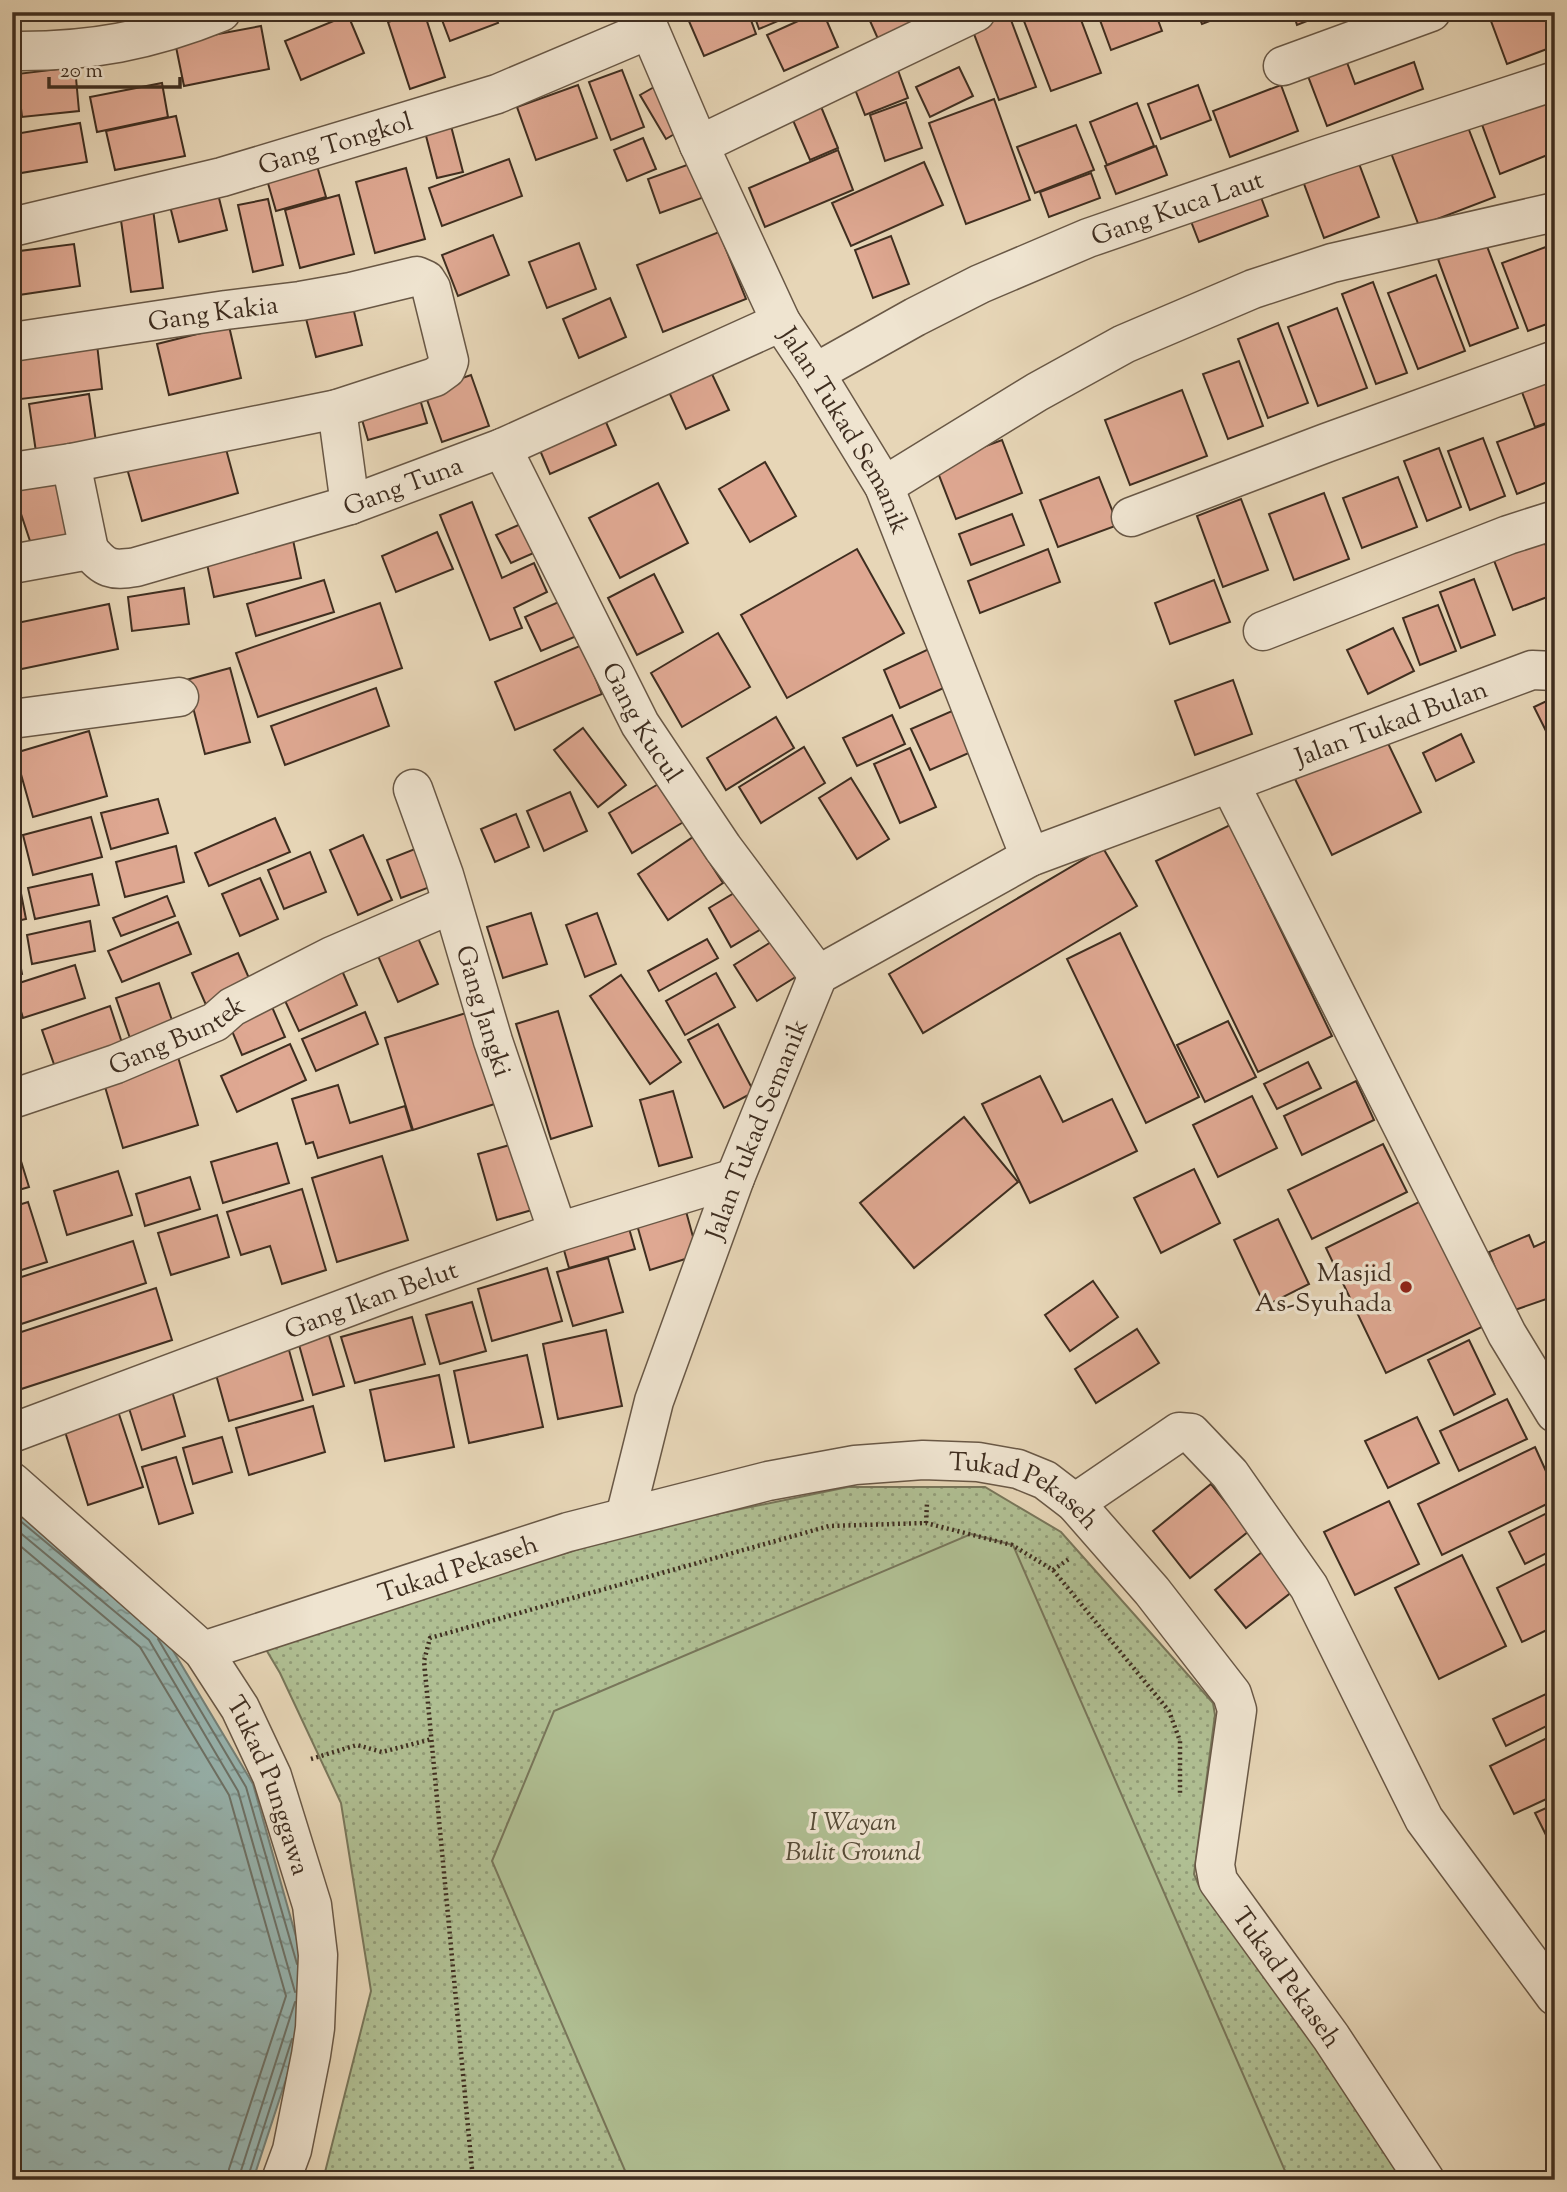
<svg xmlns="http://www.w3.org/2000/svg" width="1567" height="2192" font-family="'Sorts Mill Goudy',serif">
<defs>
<pattern id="park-dots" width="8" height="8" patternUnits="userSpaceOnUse" patternTransform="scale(1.75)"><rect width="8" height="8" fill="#b0bf93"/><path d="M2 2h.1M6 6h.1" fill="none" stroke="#919c78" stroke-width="1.8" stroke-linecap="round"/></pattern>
<pattern id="water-ripples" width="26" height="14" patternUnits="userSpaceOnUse" patternTransform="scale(1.75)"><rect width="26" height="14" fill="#98b8b5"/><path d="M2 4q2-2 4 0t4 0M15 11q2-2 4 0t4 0" fill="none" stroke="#7d9693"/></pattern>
</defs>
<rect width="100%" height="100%" fill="#e7d6b7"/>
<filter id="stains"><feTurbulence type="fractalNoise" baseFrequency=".00286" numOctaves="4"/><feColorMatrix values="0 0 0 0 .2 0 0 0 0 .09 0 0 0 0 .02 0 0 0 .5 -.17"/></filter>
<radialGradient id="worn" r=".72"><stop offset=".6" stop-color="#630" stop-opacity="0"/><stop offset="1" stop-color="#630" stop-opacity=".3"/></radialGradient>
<!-- park -->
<polygon fill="url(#park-dots)" stroke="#78765a" stroke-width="2" points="848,1487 985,1487 1061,1532 1213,1703 1215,1715 1194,1874 1199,1886 1315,2045 1402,2180 323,2180 371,1991 341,1803 280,1673 261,1641 663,1525"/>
<!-- pitch -->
<polygon fill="#b0bf93" stroke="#78765a" stroke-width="2" points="971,1534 1013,1545 1289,2180 629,2180 492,1861 554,1711"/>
<!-- water -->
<polygon fill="url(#water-ripples)" stroke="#748179" stroke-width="2" points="12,1505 160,1629 253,1784 313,1997 253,2180 12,2180"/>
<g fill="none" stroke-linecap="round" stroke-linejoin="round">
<!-- shore -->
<g stroke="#6c736a" stroke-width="2">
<polyline points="12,1514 101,1588"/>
<polyline points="12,1526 149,1640 238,1791 295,1992"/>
<polyline points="12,1539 140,1647 229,1795 286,1996 229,2169 228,2180"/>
<polyline points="158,1639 246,1787 297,1964"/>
<polyline points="238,2180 295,2002"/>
<polyline points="247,2180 292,2039"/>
</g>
</g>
<!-- building -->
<g fill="#dfa892" stroke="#3f2e20" stroke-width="2">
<polygon points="417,12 424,12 445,77 410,89 388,22"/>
<polygon points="439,12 494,12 498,23 450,41"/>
<polygon points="685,12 748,12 756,34 704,56"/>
<polygon points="753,12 799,12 759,29"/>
<polygon points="818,12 823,12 838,47 784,71 767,35"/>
<polygon points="866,12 951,12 883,50"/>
<polygon points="1008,12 1036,87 999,100 971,26"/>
<polygon points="1047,12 1078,12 1101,73 1051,91 1024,21"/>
<polygon points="1097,12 1155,12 1162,31 1111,50"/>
<polygon points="1197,12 1233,12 1202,24"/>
<polygon points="1293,12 1330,12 1297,25"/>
<polygon points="1513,12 1555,12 1555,46 1507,64 1491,21"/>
<polygon points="348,15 364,53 301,80 285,41"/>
<polygon points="261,26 269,69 184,86 175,42"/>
<polygon points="1342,49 1355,84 1414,62 1423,89 1327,126 1303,63"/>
<polygon points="895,62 908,98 865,115 851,79"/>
<polygon points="75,67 79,111 22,117 17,74"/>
<polygon points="959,67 973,96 930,117 916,87"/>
<polygon points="622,70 644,127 611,140 589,82"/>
<polygon points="663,82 688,126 666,139 640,95"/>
<polygon points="162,83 168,117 97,132 90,97"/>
<polygon points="578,85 597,138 536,160 517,107"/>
<polygon points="1198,85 1211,120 1161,139 1148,104"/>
<polygon points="1281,85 1298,131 1230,157 1213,111"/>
<polygon points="815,92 838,148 810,160 786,104"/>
<polygon points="1542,95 1555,128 1555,152 1500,174 1480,119"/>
<polygon points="994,99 1030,200 966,224 929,123"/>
<polygon points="906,102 922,148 885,161 870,115"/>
<polygon points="1137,103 1154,146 1107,165 1090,122"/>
<polygon points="176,116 185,156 115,170 106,131"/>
<polygon points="1464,117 1495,197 1419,226 1388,145"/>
<polygon points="80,123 87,162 21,173 15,134"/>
<polygon points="1076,125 1094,170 1035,193 1017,147"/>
<polygon points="451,126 463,172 437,178 425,132"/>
<polygon points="643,138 656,169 627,181 614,150"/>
<polygon points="1156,146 1167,175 1116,194 1105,166"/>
<polygon points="838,150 853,190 765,227 749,188"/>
<polygon points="313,152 326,197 276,211 263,166"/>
<polygon points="1355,153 1379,217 1324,238 1300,173"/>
<polygon points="509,159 522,196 442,226 429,188"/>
<polygon points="698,161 710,195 660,213 648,179"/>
<polygon points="924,162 943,205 851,246 832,203"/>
<polygon points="406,168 425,239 375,253 356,182"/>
<polygon points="1091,173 1100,198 1049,217 1040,192"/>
<polygon points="1256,184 1268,216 1199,242 1187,211"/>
<polygon points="216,186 227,230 179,242 168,198"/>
<polygon points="339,195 354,254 300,268 285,210"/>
<polygon points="268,199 283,265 253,272 238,205"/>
<polygon points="152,201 163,288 131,292 119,206"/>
<polygon points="719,232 746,299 663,332 637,265"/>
<polygon points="493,235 509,275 458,296 442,255"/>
<polygon points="891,236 909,284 873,298 855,250"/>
<polygon points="1485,241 1518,328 1470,346 1438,259"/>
<polygon points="579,243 596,289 547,308 529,262"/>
<polygon points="74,244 80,286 12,296 12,252"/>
<polygon points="1554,244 1555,321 1528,331 1502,263"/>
<polygon points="1436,275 1465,351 1418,369 1388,293"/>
<polygon points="1373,282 1407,373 1376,384 1342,294"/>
<polygon points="610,298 626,337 579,358 563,319"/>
<polygon points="351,299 362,345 316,357 304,311"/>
<polygon points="1337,308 1367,388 1318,406 1288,327"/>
<polygon points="1278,323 1308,403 1268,418 1238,339"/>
<polygon points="229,326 241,378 169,395 157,344"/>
<polygon points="97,344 102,389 21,399 15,354"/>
<polygon points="1239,361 1263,426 1228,439 1203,374"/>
<polygon points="1555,370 1555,420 1535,427 1519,384"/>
<polygon points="711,372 729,410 686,429 669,392"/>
<polygon points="471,375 489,426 442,442 424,391"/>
<polygon points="417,389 427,423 368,440 358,406"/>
<polygon points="1182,390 1207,456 1130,485 1105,420"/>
<polygon points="89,394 96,442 36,452 29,404"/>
<polygon points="602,413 616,445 550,474 536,441"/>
<polygon points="1551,422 1555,432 1555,479 1517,494 1497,442"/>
<polygon points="223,438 238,493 142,521 126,465"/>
<polygon points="1483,438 1505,496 1470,510 1448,451"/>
<polygon points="1002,440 1022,493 956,519 935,465"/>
<polygon points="1439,448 1461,507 1427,521 1404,461"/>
<polygon points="765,462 796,516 750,542 719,489"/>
<polygon points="54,471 76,538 34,553 12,487"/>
<polygon points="1099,477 1118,525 1058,547 1040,500"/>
<polygon points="1398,477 1417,527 1362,548 1343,498"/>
<polygon points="658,483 688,543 620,578 589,518"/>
<polygon points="1324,493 1349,559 1294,580 1269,514"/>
<polygon points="1241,499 1268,570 1223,587 1197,516"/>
<polygon points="472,502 502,578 534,563 547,592 514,608 522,628 490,640 440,515"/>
<polygon points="1012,514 1024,545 971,565 959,534"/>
<polygon points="532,519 545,548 511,563 496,535"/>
<polygon points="1540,530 1555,570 1555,594 1513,610 1490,550"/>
<polygon points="437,532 453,569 396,592 382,556"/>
<polygon points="293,540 301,578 214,597 206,559"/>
<polygon points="857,549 904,633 787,698 741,615"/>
<polygon points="1048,549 1060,582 980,613 968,581"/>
<polygon points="654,574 683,632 637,655 608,598"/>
<polygon points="1474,579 1495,635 1461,648 1440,592"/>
<polygon points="324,580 334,612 256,636 247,604"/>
<polygon points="1214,580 1230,622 1170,644 1155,603"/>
<polygon points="184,588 189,624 132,631 128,597"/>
<polygon points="563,600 579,635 541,651 525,617"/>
<polygon points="380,603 402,668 258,717 236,653"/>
<polygon points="109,604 118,649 12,671 12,624"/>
<polygon points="1438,605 1456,651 1420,665 1403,618"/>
<polygon points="1393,628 1414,671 1368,694 1347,650"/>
<polygon points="718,633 750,687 682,727 651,673"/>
<polygon points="582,645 602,694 515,730 495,682"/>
<polygon points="931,648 948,686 900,708 884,670"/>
<polygon points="230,668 250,742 205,754 186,680"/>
<polygon points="1233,680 1252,734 1195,755 1175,701"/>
<polygon points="376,688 389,726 285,765 271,726"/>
<polygon points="1555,697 1555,749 1534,707"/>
<polygon points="952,711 971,752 930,770 911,729"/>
<polygon points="892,715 905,744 857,766 843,738"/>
<polygon points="776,717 794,748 726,790 707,758"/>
<polygon points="583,728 626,785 598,807 554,750"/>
<polygon points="89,731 107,796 33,817 15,753"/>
<polygon points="1461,734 1474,762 1436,781 1423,753"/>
<polygon points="1384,735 1421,812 1332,855 1295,779"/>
<polygon points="804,747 825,783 761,823 739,787"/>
<polygon points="910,748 936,807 900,823 874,764"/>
<polygon points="672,776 695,815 632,853 609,813"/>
<polygon points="851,778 889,839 857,859 819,798"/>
<polygon points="570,792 587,831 544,851 527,811"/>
<polygon points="158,799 168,833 111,849 101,813"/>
<polygon points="516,814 529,847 495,862 481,829"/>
<polygon points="91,817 102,857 33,875 23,835"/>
<polygon points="275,818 290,852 209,886 195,853"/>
<polygon points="1230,825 1332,1036 1258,1072 1156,861"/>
<polygon points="363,835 392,900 358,915 330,850"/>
<polygon points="693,837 723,883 668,920 638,874"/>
<polygon points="430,843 443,882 401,898 387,860"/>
<polygon points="176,846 184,882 125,897 116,862"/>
<polygon points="1103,848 1137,906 923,1033 889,974"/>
<polygon points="310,852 326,892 284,909 268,870"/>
<polygon points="92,874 99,905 35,919 28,888"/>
<polygon points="18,878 26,919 12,922 12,880"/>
<polygon points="260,878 278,919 240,936 222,894"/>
<polygon points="746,886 768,925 731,947 709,908"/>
<polygon points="167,896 175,916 121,936 113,918"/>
<polygon points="531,913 547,964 503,978 487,927"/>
<polygon points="597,913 616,964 585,977 566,925"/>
<polygon points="90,921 95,951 32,964 27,935"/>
<polygon points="178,922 191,954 122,982 108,951"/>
<polygon points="1120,933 1199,1097 1146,1123 1067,959"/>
<polygon points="15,936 22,974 12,976 12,937"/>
<polygon points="779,937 802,973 757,1001 734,965"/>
<polygon points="418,938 438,984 398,1002 378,956"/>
<polygon points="707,939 718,958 659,991 648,971"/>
<polygon points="238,953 252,985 206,1005 192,973"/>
<polygon points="75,965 85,998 23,1018 13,985"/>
<polygon points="340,966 357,1005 299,1031 281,992"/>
<polygon points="716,973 735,1007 685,1035 666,1001"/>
<polygon points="621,975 681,1062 650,1084 590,996"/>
<polygon points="159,983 174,1026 131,1041 116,998"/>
<polygon points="269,1000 285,1037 242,1055 227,1019"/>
<polygon points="110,1006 123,1046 56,1070 42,1030"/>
<polygon points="479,1009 507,1100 413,1130 385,1038"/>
<polygon points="558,1011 592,1126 551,1139 516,1024"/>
<polygon points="365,1012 378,1044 316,1071 302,1039"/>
<polygon points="1228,1021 1256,1077 1205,1102 1177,1045"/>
<polygon points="718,1024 754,1092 724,1108 688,1040"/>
<polygon points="290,1044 306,1080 237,1112 221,1076"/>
<polygon points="178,1057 198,1125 123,1148 103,1080"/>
<polygon points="1308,1062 1321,1088 1277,1109 1264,1084"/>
<polygon points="1040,1076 1063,1122 1112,1099 1137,1151 1030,1203 982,1104"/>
<polygon points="1356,1081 1374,1120 1302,1155 1284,1116"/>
<polygon points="338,1085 350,1123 405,1106 412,1130 318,1158 313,1142 306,1144 292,1099"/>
<polygon points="673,1091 692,1157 659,1166 640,1100"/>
<polygon points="1252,1096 1277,1148 1218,1177 1193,1125"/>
<polygon points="964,1117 1018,1182 914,1268 860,1203"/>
<polygon points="12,1132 29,1187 12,1192"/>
<polygon points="277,1143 289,1183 223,1203 211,1162"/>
<polygon points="513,1144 532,1210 497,1220 478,1154"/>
<polygon points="1383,1144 1407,1192 1312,1239 1288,1190"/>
<polygon points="382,1156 408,1240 337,1262 312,1178"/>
<polygon points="1194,1169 1220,1223 1161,1253 1134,1198"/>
<polygon points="118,1171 132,1215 67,1235 54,1191"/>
<polygon points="190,1177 200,1209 145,1226 136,1194"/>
<polygon points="302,1189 326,1270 282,1284 270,1246 241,1255 227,1212"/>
<polygon points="1425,1199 1486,1325 1386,1373 1326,1248"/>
<polygon points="28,1202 47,1262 12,1273 12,1207"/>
<polygon points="684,1204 698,1255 650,1270 635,1218"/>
<polygon points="217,1215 229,1257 171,1275 158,1233"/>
<polygon points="626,1218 635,1249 569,1268 560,1236"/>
<polygon points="1278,1219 1309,1284 1265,1306 1234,1240"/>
<polygon points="1529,1235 1534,1247 1555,1237 1555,1296 1512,1311 1489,1252"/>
<polygon points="133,1241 146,1283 12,1327 12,1280"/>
<polygon points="608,1258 623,1312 573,1326 557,1272"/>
<polygon points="547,1268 562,1321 492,1341 478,1289"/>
<polygon points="1093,1281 1118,1317 1070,1351 1045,1315"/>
<polygon points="156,1288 172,1340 12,1392 12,1335"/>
<polygon points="472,1302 486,1351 440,1364 426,1315"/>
<polygon points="412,1317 425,1364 355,1383 341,1337"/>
<polygon points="326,1325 344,1386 313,1395 296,1334"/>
<polygon points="1137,1329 1159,1363 1096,1403 1075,1369"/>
<polygon points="606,1330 622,1406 558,1419 543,1344"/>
<polygon points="1469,1340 1495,1394 1454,1415 1428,1360"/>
<polygon points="287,1343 303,1400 229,1421 213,1364"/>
<polygon points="527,1355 543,1427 469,1443 454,1371"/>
<polygon points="439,1375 454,1447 385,1461 370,1390"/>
<polygon points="172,1391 185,1436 142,1450 128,1405"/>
<polygon points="1507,1399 1527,1439 1459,1471 1440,1431"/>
<polygon points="116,1405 143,1487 88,1505 62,1422"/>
<polygon points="313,1406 325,1452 249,1475 236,1428"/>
<polygon points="1417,1417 1439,1463 1388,1488 1365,1441"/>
<polygon points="222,1437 232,1472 193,1484 183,1448"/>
<polygon points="1535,1447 1555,1491 1555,1500 1442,1555 1418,1504"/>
<polygon points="176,1457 193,1513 159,1524 142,1467"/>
<polygon points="1211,1484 1249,1531 1190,1578 1153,1531"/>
<polygon points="1389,1501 1419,1564 1355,1595 1324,1532"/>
<polygon points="1555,1509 1555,1549 1525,1564 1509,1532"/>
<polygon points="1262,1552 1293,1591 1246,1628 1215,1590"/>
<polygon points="1462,1555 1506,1646 1439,1679 1395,1588"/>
<polygon points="1555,1559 1555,1626 1522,1642 1497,1588"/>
<polygon points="1548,1693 1555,1708 1555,1722 1506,1746 1493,1719"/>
<polygon points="1555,1734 1555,1795 1514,1814 1490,1766"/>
<polygon points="1555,1804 1555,1840 1550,1843 1535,1813"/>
</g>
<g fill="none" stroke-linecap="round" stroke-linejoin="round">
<defs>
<g id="minor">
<path id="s1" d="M642,12L699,145L781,322L815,373L884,486L1030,857"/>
<path d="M12,51C89,52 150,41 221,12"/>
<polyline points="1283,66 1431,12"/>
<polyline points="699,145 976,12"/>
<path id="s2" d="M12,227L222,177L497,94L648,30"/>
<path id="s3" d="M12,342L226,310L300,301L351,292L417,276L426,280L431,288L449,361L446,369L435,377L337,409L71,463L12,472"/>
<path id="s4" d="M815,373L915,317L980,284L1088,238L1322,157L1555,81"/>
<polyline points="337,409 350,505"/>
<path id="s5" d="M502,448L640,724L723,848L818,975"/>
<polyline points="71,463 89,550"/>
<polyline points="884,486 1037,392 1124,344 1253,289 1332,263 1555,212"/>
<polyline points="1131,517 1326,443 1555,360"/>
<path id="s6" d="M12,564L89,550C105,569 111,571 136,567L350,505L502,448L781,322"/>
<polyline points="1263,631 1508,535 1555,520"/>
<polyline points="12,719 179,697"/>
<polyline points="1230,784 1507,1334 1555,1413"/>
<path id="s7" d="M413,789L444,875L493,1041L558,1232"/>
<path id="s8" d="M12,1099L116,1064L215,1022L232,1007L332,956L452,904"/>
<path id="s9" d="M12,1433L391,1291L558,1232L735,1178"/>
<path id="s10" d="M12,1482L203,1651L240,1708L272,1776L312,1905L318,1955L315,2028L311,2055L292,2150L281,2180"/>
<polyline points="1075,1503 1179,1432 1191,1433 1230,1474 1309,1587 1424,1819 1555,1996"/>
<path id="s11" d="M625,1517L654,1401L735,1178L818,975L1030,857L1532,670L1555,671"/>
<path id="s12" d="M203,1651L568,1532L768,1481L855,1465L923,1460L978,1462L1018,1469L1045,1480L1075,1503L1152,1591L1232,1694L1237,1710L1215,1865L1218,1881L1331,2037L1425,2180"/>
</g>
</defs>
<!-- minor casing -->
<use href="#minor" stroke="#695846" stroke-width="41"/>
<!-- path -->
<g stroke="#3f2e20" stroke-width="4.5" stroke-dasharray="2 3.5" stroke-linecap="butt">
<polyline points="926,1523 927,1503"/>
<polyline points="1053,1570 1069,1559"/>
<polyline points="311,1759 357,1745 382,1752 432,1739"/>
<polyline points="473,2180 424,1661 430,1638 829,1526 926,1523 1012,1545 1053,1570 1169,1711 1180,1741 1180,1793"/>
</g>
<!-- minor -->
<use href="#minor" stroke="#efe4d0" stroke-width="38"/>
</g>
<!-- markers -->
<circle fill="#8f2418" stroke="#efe4d0" stroke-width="2.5" cx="1406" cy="1287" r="7"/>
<g text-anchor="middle" stroke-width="7" stroke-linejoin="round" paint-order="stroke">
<!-- street labels -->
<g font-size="26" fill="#3f2e20" stroke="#efe4d0">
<text dy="9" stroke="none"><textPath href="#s2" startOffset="334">Gang Tongkol</textPath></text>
<text dy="9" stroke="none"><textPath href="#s4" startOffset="399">Gang Kuca Laut</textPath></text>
<text dy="9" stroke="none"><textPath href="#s3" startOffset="203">Gang Kakia</textPath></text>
<text dy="9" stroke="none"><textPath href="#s1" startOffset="466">Jalan Tukad Semanik</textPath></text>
<text dy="9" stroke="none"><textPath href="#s6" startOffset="411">Gang Tuna</textPath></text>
<text dy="9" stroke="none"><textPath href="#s5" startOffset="308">Gang Kucul</textPath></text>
<text dy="9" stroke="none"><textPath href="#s11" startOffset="1204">Jalan Tukad Bulan</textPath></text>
<text dy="9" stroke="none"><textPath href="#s7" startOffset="233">Gang Jangki</textPath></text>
<text dy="9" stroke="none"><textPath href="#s8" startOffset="177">Gang Buntek</textPath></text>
<text dy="9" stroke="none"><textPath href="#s11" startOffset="410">Jalan Tukad Semanik</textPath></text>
<text dy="9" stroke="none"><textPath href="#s9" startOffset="383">Gang Ikan Belut</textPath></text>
<text dy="9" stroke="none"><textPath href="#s12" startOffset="856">Tukad Pekaseh</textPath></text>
<text dy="9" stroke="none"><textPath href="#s12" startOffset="268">Tukad Pekaseh</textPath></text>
<text dy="9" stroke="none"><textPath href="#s10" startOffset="406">Tukad Punggawa</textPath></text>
<text dy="9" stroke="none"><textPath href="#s12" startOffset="1465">Tukad Pekaseh</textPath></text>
</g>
<!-- poi labels -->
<g font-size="26" fill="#3f2e20" stroke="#efe4d0" text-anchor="end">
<text x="1392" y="1281">Masjid<tspan x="1392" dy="30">As-Syuhada</tspan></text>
</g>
<!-- park labels -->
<g font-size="26" font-style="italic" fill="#564b37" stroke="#efe4d0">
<text x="853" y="1830">I Wayan<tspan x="853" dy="30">Bulit Ground</tspan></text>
</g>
</g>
<!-- margin -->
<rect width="1567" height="2192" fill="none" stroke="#e7d6b7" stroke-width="42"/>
<rect x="14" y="14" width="1539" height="2164" fill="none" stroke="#3f2e20" stroke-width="3.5"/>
<rect x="21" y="21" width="1525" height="2150" fill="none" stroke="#3f2e20" stroke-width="2"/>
<!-- scale -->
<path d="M49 77v10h131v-10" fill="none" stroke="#3f2e20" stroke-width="3.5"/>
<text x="60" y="77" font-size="21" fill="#3f2e20" stroke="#efe4d0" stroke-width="5" paint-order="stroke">20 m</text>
<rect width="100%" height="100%" filter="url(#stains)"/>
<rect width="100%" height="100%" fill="url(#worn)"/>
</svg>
